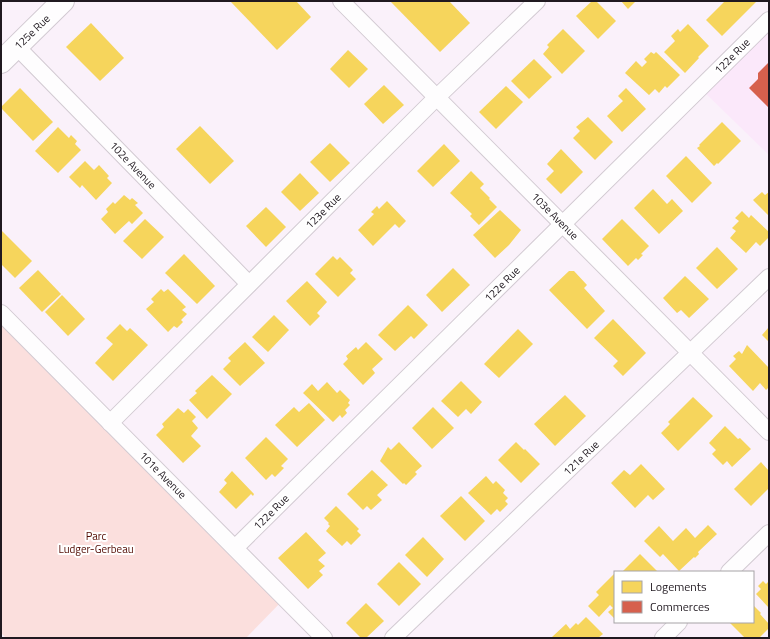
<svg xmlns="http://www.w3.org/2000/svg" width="770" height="639" font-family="'Titillium Web',sans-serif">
<rect width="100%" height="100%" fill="#faf1fa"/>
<!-- built -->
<polygon fill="#fbe8fa" points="769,20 769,155 700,88"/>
<!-- green -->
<polygon fill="#fbdfdd" points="1,313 285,598 246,638 6,638 1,633"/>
<!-- homes -->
<g fill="#f6d55c">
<polygon points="230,1 296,1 311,17 277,50"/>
<polygon points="390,1 449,1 470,23 440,52"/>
<polygon points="592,1 596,1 616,21 598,39 576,16"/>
<polygon points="621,1 636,1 628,9"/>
<polygon points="725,1 757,1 722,36 706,20"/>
<polygon points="91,23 124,58 100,81 66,47"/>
<polygon points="688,24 709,46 698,57 699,58 685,73 664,52 675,41 671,36 678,29 680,32"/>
<polygon points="563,29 585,51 562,74 543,54 549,47 547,45"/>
<polygon points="348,50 368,69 349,88 330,69"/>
<polygon points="651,52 654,54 656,52 680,75 667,88 665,86 659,93 655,89 649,95 625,73 636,61 642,67 647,62 644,59"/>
<polygon points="534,59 552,77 529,99 511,81"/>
<polygon points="384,85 404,105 383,124 364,104"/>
<polygon points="506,86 523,102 496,129 479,112"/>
<polygon points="20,88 53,122 33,141 1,108 1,107"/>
<polygon points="626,88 646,109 622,132 607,116 623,101 618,96"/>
<polygon points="588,117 613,142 595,160 573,138 580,131 576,127"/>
<polygon points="722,122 741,141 718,164 717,163 714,166 697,148 700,146 699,145"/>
<polygon points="200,126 234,161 210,184 176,149"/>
<polygon points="58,127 69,138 71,135 77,141 75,144 81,150 58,173 35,151"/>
<polygon points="330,143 350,163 330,182 310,162"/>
<polygon points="444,144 460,161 433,187 417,171"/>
<polygon points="561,149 583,172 561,194 546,179 554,171 547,164"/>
<polygon points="686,156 712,183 692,203 666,176"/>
<polygon points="85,161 94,170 99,165 109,176 107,178 112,183 96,200 82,185 80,188 69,177"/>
<polygon points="471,171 484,184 480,188 490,198 489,199 497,207 479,225 470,216 472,214 450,193"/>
<polygon points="300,173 319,193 300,211 281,192"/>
<polygon points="653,189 667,204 672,199 683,211 659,234 634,208"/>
<polygon points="762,192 765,195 769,192 769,216 753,200"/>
<polygon points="124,195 130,200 132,198 138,203 135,205 143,213 132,224 129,221 115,234 101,219 108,212 106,209 113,202 115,204"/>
<polygon points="387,201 406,221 399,228 395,224 373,246 358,230 374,214 371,212 377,206 379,209"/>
<polygon points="266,207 286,227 266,247 246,226"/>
<polygon points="500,210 521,230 509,245 495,258 473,235"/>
<polygon points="742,211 749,218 751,215 769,232 769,237 760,246 756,242 746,253 730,238 736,231 732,228 739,221 735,218"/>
<polygon points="145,219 164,237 142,259 123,241"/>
<polygon points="622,219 649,246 641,254 643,255 638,260 636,258 628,266 602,239"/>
<polygon points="1,230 32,261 15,278 1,264"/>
<polygon points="717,247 738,269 717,289 696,268"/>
<polygon points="184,254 215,286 197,304 165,273"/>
<polygon points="333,256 337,260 340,257 353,270 350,273 356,279 338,297 315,274"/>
<polygon points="453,268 470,285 442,312 426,295"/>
<polygon points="38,270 61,294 42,312 19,288"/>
<polygon points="569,271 574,271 587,285 584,288 605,311 587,329 549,290"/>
<polygon points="685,276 709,299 689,318 681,310 677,313 663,298"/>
<polygon points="307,281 327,302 317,313 320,316 310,326 286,301"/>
<polygon points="161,289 164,292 168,289 186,307 182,310 187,314 181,320 183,322 177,328 174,326 168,332 146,309 154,302 151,299"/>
<polygon points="62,295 85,319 68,336 45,312"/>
<polygon points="408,305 428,325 414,339 411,336 395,351 378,335"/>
<polygon points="274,315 289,330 268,352 252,337"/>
<polygon points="613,319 646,353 623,376 613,366 618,361 594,338"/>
<polygon points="120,324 127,331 130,328 148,345 113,381 95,363 113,344 106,338"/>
<polygon points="769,327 769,342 762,335"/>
<polygon points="518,329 533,344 499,378 484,364"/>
<polygon points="245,342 265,363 240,386 223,369 231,361 228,358"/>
<polygon points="366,342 383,359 372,369 375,373 363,385 343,364 348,359 346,356 356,347 358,350"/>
<polygon points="747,345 769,368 769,387 766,390 760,383 753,391 729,366 736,359 733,356 739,351 742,354"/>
<polygon points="212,375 232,394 207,419 189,400 197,393 195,391"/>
<polygon points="461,381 482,402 471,414 466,409 458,417 441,401"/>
<polygon points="327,382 337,393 340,390 350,400 348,403 350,405 345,410 347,413 342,418 340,415 333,422 303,393 312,384 318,391"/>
<polygon points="565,395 586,416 555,446 534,424"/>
<polygon points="693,397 713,416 678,451 661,433 670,424 668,422"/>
<polygon points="309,403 325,420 297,447 275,425 294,407 299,412"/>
<polygon points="433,407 454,428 432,449 412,428"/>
<polygon points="178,408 184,413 188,409 196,417 192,421 198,428 191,436 201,446 183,463 156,435 164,427 162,424"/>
<polygon points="725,426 738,439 740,438 751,449 732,467 727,461 723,465 712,454 716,450 709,443"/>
<polygon points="266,437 288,459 281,466 284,468 275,477 272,474 266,480 245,458"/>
<polygon points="399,442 422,466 415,472 417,474 406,485 404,483 403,484 380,461 388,447 391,450"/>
<polygon points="516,442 524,450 525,449 540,464 521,483 498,460"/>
<polygon points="761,462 769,471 769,488 751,506 734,489"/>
<polygon points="641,464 665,489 653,500 648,495 635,508 611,483 624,470 630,475"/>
<polygon points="372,470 388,485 377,495 382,500 371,510 367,506 363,510 347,494"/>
<polygon points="232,471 254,494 253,496 251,494 236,509 219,492 227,483 224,480"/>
<polygon points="486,476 493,484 496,481 505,490 503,493 508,498 505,501 508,504 500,512 497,509 491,515 468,493"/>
<polygon points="461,496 485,521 465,541 440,516"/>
<polygon points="336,506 359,529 357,531 361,535 351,545 347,541 342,546 326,531 330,526 328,524 329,523 324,518"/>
<polygon points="708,525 717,534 698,552 699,554 695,558 694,557 679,571 663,554 660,557 644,541 659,526 673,541 686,528 695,538"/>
<polygon points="306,532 326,553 318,560 325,566 319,571 323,575 308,589 278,558"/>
<polygon points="423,537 444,559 427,577 405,555"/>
<polygon points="640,554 658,572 622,572"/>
<polygon points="399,562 421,584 399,606 377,584"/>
<polygon points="615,573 615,619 608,612 613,608 610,605 599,617 588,606 599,595 596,592"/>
<polygon points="763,581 766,584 769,581 769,608 756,594 761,589 758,586"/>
<polygon points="366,603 384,621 366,638 361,638 346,623"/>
<polygon points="753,605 761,613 760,614 769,624 769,628 759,638 745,638 729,622 753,622"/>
<polygon points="586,617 603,634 598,638 553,638 552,637 566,624 570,629 576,623 578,625"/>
</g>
<!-- shops -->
<polygon fill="#d6604d" points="769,62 769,108 749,88 758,79 758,73"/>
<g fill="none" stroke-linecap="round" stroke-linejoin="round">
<defs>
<g id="minor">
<polyline points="341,1 769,432"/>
<polyline points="17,47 249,284"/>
<polyline points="1,313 324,638"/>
<polyline points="110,423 437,97 537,1"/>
<polyline points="235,548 769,20"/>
<polyline points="729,572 769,533"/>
<polyline points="393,638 769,277"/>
<polyline points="663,638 679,622"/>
</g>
<polyline id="secondary" points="1,62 63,1"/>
</defs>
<!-- minor casing -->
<use href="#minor" stroke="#d2cad2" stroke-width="18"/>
<!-- secondary casing -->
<use href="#secondary" stroke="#d2cad2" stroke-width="24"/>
<!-- minor -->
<use href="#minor" stroke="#fefdfe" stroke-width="16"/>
<!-- secondary -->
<use href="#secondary" stroke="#fefdfe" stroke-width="22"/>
</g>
<g text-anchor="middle" stroke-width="4" stroke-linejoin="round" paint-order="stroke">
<!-- street labels -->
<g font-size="11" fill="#201920" stroke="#fff">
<text transform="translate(32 32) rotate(-44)" y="4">125e Rue</text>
<text transform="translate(732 56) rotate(-45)" y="4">122e Rue</text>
<text transform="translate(133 165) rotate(46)" y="4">102e Avenue</text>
<text transform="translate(323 211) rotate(-45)" y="4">123e Rue</text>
<text transform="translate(555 216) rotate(45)" y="4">103e Avenue</text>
<text transform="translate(502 284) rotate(-45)" y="4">122e Rue</text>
<text transform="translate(581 458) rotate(-44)" y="4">121e Rue</text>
<text transform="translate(163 475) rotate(45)" y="4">101e Avenue</text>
<text transform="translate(271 512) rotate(-45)" y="4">122e Rue</text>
</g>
<!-- park labels -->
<g font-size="11" fill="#510a00" stroke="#fff">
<text x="96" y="540">Parc<tspan x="96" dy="13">Ludger-Gerbeau</tspan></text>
</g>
</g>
<!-- border -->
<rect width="770" height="639" fill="none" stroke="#201920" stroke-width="4"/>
<!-- legend -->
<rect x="614" y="571" width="140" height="52" fill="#ffffff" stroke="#a6a3a6"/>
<rect x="622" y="581" width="20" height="12" fill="#f6d55c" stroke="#a6a3a6"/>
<text x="650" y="591" font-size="12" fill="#201920">Logements</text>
<rect x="622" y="601" width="20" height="12" fill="#d6604d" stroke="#a6a3a6"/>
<text x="650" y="611" font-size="12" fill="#201920">Commerces</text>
</svg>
